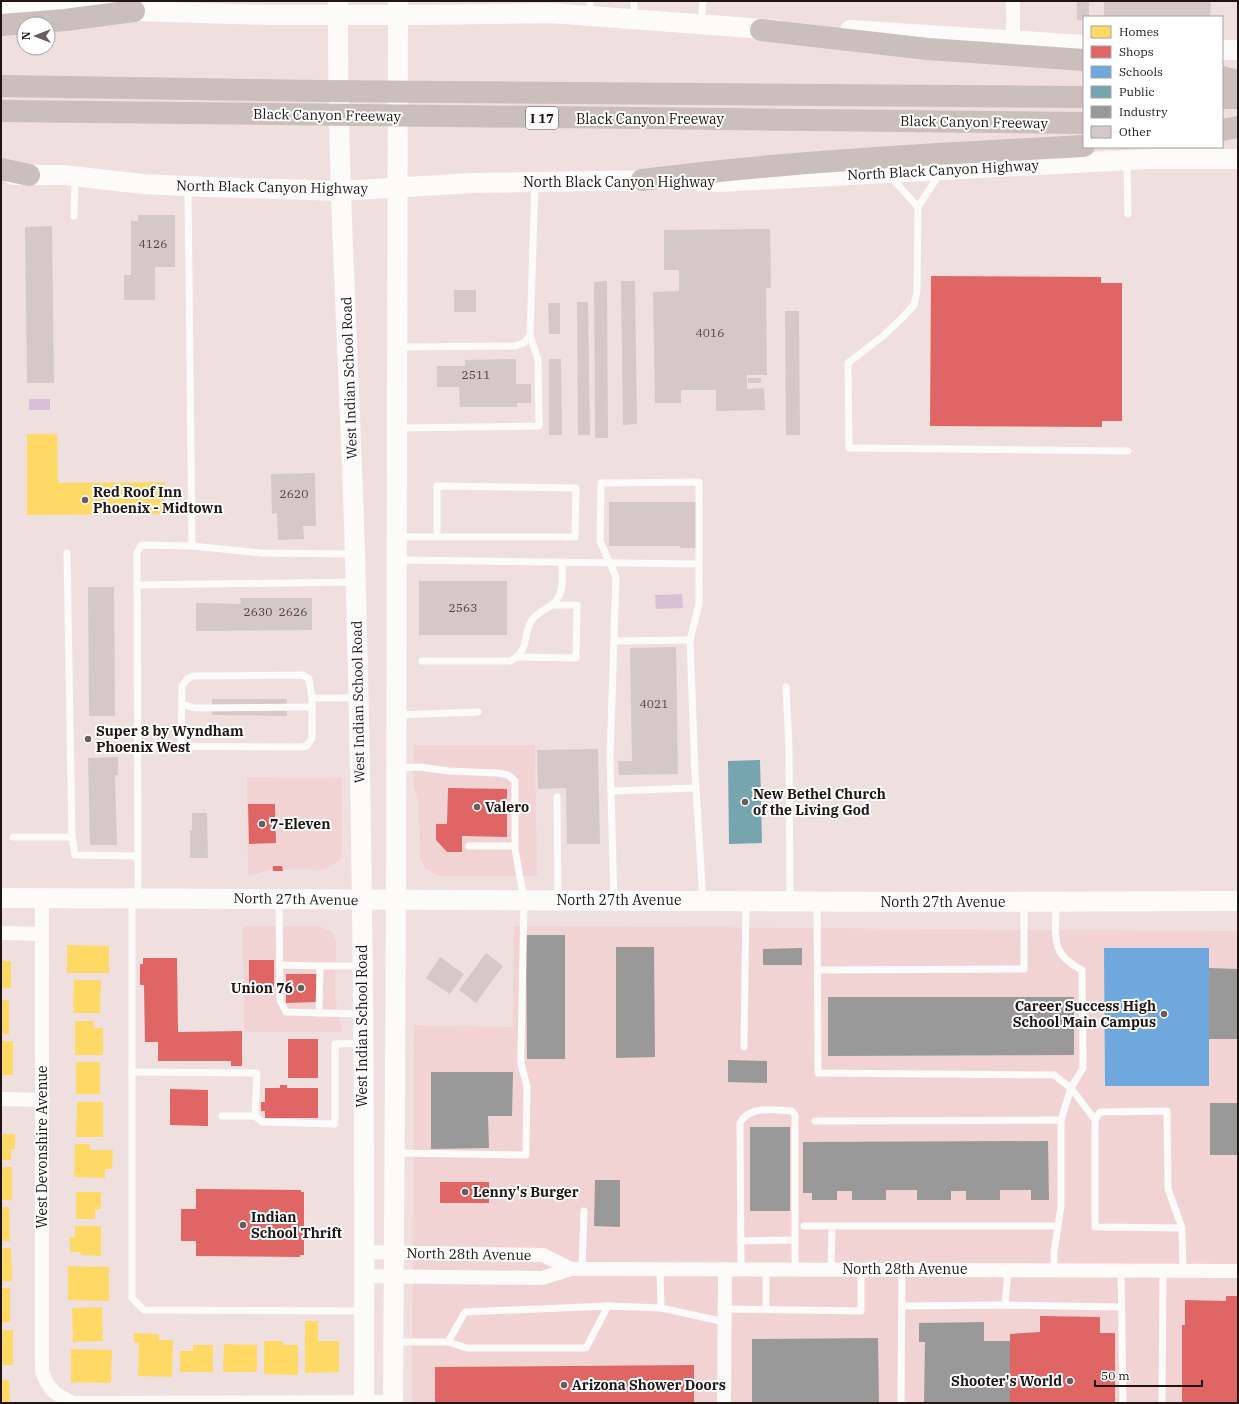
<svg xmlns="http://www.w3.org/2000/svg" width="1239" height="1404" font-family="'IBM Plex Serif',serif">
<rect width="100%" height="100%" fill="#f0dfdf"/>
<!-- built -->
<g fill="#f1d3d3">
<polygon points="414,745 535,745 537,876 438,876 425,868 420,858 419,805 413,782"/>
<polygon points="247,777 342,778 342,852 340,860 324,870 274,869 248,876"/>
<polygon points="243,926 319,926 333,933 336,941 335,998 342,1032 244,1032"/>
<polygon points="514,926 1238,931 1238,1403 412,1403 414,1025 513,1027"/>
</g>
<!-- water -->
<g fill="#d8c1d6">
<rect x="29" y="399" width="21" height="11"/>
<polygon points="682,594 683,608 656,609 655,595"/>
</g>
<!-- homes -->
<g fill="#ffd966">
<polygon points="27,434 57,434 58,483 165,482 165,514 27,515"/>
<polygon points="67,945 109,946 109,973 67,973"/>
<rect x="1" y="961" width="10" height="27"/>
<polygon points="74,980 101,980 100,1013 73,1013"/>
<rect x="1" y="1000" width="8" height="34"/>
<polygon points="75,1021 94,1021 94,1028 103,1028 103,1055 75,1055"/>
<rect x="1" y="1041" width="12" height="34"/>
<rect x="76" y="1062" width="24" height="32"/>
<polygon points="77,1102 103,1102 103,1137 76,1137"/>
<polygon points="1,1134 15,1134 15,1149 11,1149 11,1160 1,1160"/>
<polygon points="75,1144 90,1144 90,1150 113,1150 112,1169 105,1169 105,1178 74,1177"/>
<rect x="1" y="1167" width="11" height="33"/>
<polygon points="76,1192 101,1192 101,1209 95,1209 95,1219 76,1219"/>
<polygon points="1,1207 9,1207 10,1241 1,1241"/>
<polygon points="75,1226 101,1226 101,1256 81,1255 81,1252 70,1252 70,1237 75,1237"/>
<polygon points="1,1248 11,1248 12,1281 1,1281"/>
<polygon points="68,1266 109,1267 109,1301 68,1300"/>
<rect x="1" y="1288" width="9" height="34"/>
<polygon points="102,1307 103,1341 73,1342 72,1308"/>
<polygon points="305,1321 318,1321 318,1341 339,1341 339,1372 305,1373"/>
<rect x="1" y="1330" width="12" height="35"/>
<polygon points="134,1333 159,1334 159,1340 173,1340 172,1377 138,1376 139,1343 134,1343"/>
<polygon points="264,1341 283,1341 283,1345 298,1345 298,1375 264,1374"/>
<polygon points="224,1344 257,1345 257,1372 223,1372"/>
<polygon points="193,1345 213,1345 213,1372 180,1372 180,1351 193,1351"/>
<polygon points="71,1349 112,1350 111,1383 71,1382"/>
<polygon points="1,1380 9,1380 10,1403 1,1403"/>
</g>
<!-- shops -->
<g fill="#e06666">
<polygon points="931,276 1101,277 1101,283 1122,283 1122,421 1102,421 1102,427 930,426"/>
<polygon points="448,788 507,789 507,837 462,836 462,852 447,852 436,840 436,824 447,824"/>
<polygon points="248,804 275,804 276,843 249,844"/>
<polygon points="273,866 282,866 283,871 273,871"/>
<polygon points="143,958 177,958 178,1032 242,1031 242,1066 231,1066 231,1061 158,1061 158,1042 145,1042 144,985 140,985 140,964 143,964"/>
<rect x="249" y="960" width="25" height="33"/>
<polygon points="286,974 317,974 317,1002 286,1003"/>
<rect x="288" y="1039" width="30" height="39"/>
<polygon points="280,1085 287,1085 287,1088 318,1088 318,1118 265,1118 265,1111 261,1111 261,1102 265,1102 265,1088 280,1088"/>
<polygon points="170,1089 208,1090 208,1126 170,1125"/>
<rect x="440" y="1182" width="49" height="21"/>
<polygon points="196,1189 301,1190 301,1192 304,1192 304,1255 300,1255 300,1257 196,1256 196,1241 181,1241 181,1209 196,1209"/>
<polygon points="1226,1296 1238,1296 1238,1403 1182,1403 1182,1325 1185,1325 1185,1300 1226,1301"/>
<polygon points="1040,1316 1100,1317 1100,1333 1115,1333 1115,1403 1010,1403 1010,1334 1040,1332"/>
<polygon points="694,1365 694,1403 435,1403 435,1367"/>
</g>
<!-- schools -->
<polygon fill="#6fa8dc" points="1104,948 1209,948 1209,1086 1105,1086"/>
<!-- public -->
<polygon fill="#76a5af" points="760,760 762,843 729,844 728,761"/>
<!-- industry -->
<g fill="#999">
<polygon points="526,935 565,935 565,1059 527,1059"/>
<polygon points="616,947 654,947 655,1057 616,1058"/>
<polygon points="802,948 802,965 763,965 763,949"/>
<polygon points="1209,968 1238,969 1238,1039 1209,1039"/>
<polygon points="828,997 1074,997 1074,1055 828,1056"/>
<polygon points="728,1060 767,1061 767,1083 728,1082"/>
<polygon points="431,1072 513,1072 512,1116 488,1116 489,1148 431,1149"/>
<rect x="1210" y="1103" width="28" height="52"/>
<rect x="750" y="1127" width="40" height="84"/>
<polygon points="1048,1141 1049,1200 1031,1200 1031,1190 1000,1190 1000,1200 966,1200 966,1191 951,1191 951,1200 917,1200 917,1190 886,1190 886,1200 852,1200 852,1191 837,1191 837,1200 812,1200 812,1193 803,1193 803,1142"/>
<polygon points="595,1180 620,1180 620,1227 594,1226"/>
<polygon points="984,1322 984,1341 1010,1341 1010,1403 924,1403 925,1342 919,1342 919,1323"/>
<polygon points="878,1338 879,1403 752,1403 752,1339"/>
</g>
<!-- building -->
<g fill="#d4c8c9">
<polygon points="1077,1 1089,1 1089,17 1084,17 1084,20 1077,20"/>
<polygon points="1104,1 1211,1 1210,17 1104,17"/>
<polygon points="138,215 175,215 175,267 155,267 155,300 124,300 124,275 131,275 131,221 138,221"/>
<polygon points="52,226 54,383 27,383 25,227"/>
<polygon points="770,229 771,288 766,288 767,375 747,375 747,389 764,388 765,410 716,411 716,390 681,390 681,403 655,403 653,292 679,291 679,270 664,270 664,230"/>
<polygon points="607,281 608,438 595,438 594,282"/>
<polygon points="621,281 635,281 637,424 623,425"/>
<rect x="454" y="290" width="22" height="22"/>
<polygon points="577,302 588,302 590,435 578,435"/>
<polygon points="548,303 560,303 560,334 549,334"/>
<polygon points="785,311 799,311 800,435 786,435"/>
<polygon points="516,359 516,384 531,384 531,403 517,403 517,407 460,407 459,387 437,387 437,366 465,366 465,360"/>
<polygon points="549,359 561,359 562,435 549,435"/>
<rect x="748" y="378" width="13" height="5"/>
<polygon points="315,473 316,526 303,526 304,539 278,540 277,513 272,514 271,474"/>
<polygon points="609,502 696,502 696,548 680,548 680,546 609,546"/>
<rect x="419" y="581" width="88" height="54"/>
<polygon points="88,587 114,587 115,716 89,716"/>
<polygon points="240,598 312,598 312,630 196,631 196,603 241,604"/>
<polygon points="676,647 678,774 619,775 618,761 632,761 630,648"/>
<polygon points="212,699 287,699 287,716 212,715"/>
<polygon points="598,749 600,844 567,844 566,788 538,789 537,750"/>
<polygon points="118,757 118,775 115,775 117,845 90,845 88,758"/>
<polygon points="192,813 207,813 208,858 190,858 190,830 192,830"/>
<polygon points="486,953 503,966 476,1003 459,990"/>
<polygon points="440,957 464,974 450,994 426,978"/>
</g>
<g fill="none" stroke-linecap="round" stroke-linejoin="round">
<!-- lane -->
<g stroke="#fdfafa" stroke-width="7">
<polyline points="590,15 590,1"/>
<polyline points="634,18 634,1"/>
<polyline points="701,24 703,1"/>
<polyline points="1127,162 1128,214"/>
<polyline points="890,176 918,207 940,173"/>
<polyline points="918,207 917,292 914,305 901,319 883,336 848,363 849,448 1128,451"/>
<polyline points="74,216 75,178"/>
<polyline points="398,347 515,346 524,343 530,335 535,184"/>
<polyline points="398,428 539,426 538,360 530,335"/>
<polyline points="398,537 575,537 576,488 437,486 437,537"/>
<polyline points="192,546 261,553 353,554"/>
<polyline points="67,553 72,837 75,855 138,856"/>
<polyline points="398,560 699,564"/>
<polyline points="137,585 354,582"/>
<polyline points="614,641 690,640"/>
<polyline points="518,657 576,658 577,605 553,605"/>
<path d="M422,661H510C530,652 522,635 532,620C540,609 554,608 559,596C564,587 562,572 562,562"/>
<polyline points="786,687 789,748 790,901"/>
<polyline points="312,698 357,698"/>
<polyline points="182,704 194,708 312,707"/>
<polyline points="397,715 478,712"/>
<polyline points="137,746 301,747 307,746 312,738 312,698 309,679 303,675 193,676 187,679 182,686 181,747"/>
<polyline points="612,791 696,788"/>
<polyline points="557,797 558,900"/>
<polyline points="13,837 72,837"/>
<polyline points="469,846 515,846"/>
<polyline points="138,897 137,553 141,545 192,546 188,188"/>
<polyline points="279,899 280,1000 286,1012 361,1014"/>
<polyline points="132,900 132,1298 144,1310 362,1311"/>
<polyline points="614,900 610,758 616,577 600,541 601,483 699,482 699,604 690,640 695,773 703,901"/>
<path d="M817,902L818,1073L1054,1075L1071,1088L1083,1068L1082,970C1049,954 1056,936 1056,904"/>
<polyline points="279,965 320,966"/>
<polyline points="818,970 1024,969 1024,902"/>
<polyline points="319,1013 320,966 362,966"/>
<polyline points="744,1047 746,902"/>
<polyline points="132,1072 257,1073 255,1116 222,1116"/>
<polyline points="255,1116 262,1122 335,1124 335,1044 363,1043"/>
<polyline points="1061,1120 1071,1088 1095,1120"/>
<polyline points="815,1121 1061,1120 1061,1206 1058,1226"/>
<polyline points="395,1153 526,1155 527,1086 521,1064 521,1053 524,900 515,849 515,781 508,775 498,773 449,771 420,767 397,768"/>
<polyline points="804,1226 832,1226"/>
<polyline points="1182,1228 1095,1227 1095,1120 1100,1112 1167,1111 1168,1189 1182,1228 1183,1270"/>
<polyline points="740,1241 795,1240"/>
<polyline points="582,1269 584,1211"/>
<polyline points="660,1269 661,1308"/>
<path d="M741,1269L740,1123C749,1105 776,1110 792,1111L795,1115V1269"/>
<polyline points="766,1269 766,1309"/>
<polyline points="831,1269 832,1226 1058,1226 1054,1252 1054,1270"/>
<polyline points="1121,1270 1123,1403"/>
<polyline points="1005,1305 1008,1270"/>
<polyline points="902,1306 1005,1305 1121,1307"/>
<polyline points="725,1309 861,1311 861,1269"/>
<polyline points="394,1342 448,1342 465,1312 608,1306 661,1308 725,1322"/>
<polyline points="448,1342 467,1348 586,1348 608,1306"/>
<polyline points="901,1403 902,1269"/>
<polyline points="1162,1403 1163,1270"/>
</g>
<!-- street -->
<g stroke="#fdfafa" stroke-width="14">
<polyline points="1013,1 1013,41"/>
<path d="M42,898V1371C48,1390 55,1394 73,1403L393,1402"/>
<polyline points="1,933 42,934"/>
<polyline points="1,1099 43,1100"/>
<polyline points="364,1252 543,1255 571,1269"/>
<polyline points="364,1276 542,1278 571,1269 582,1269 1238,1271"/>
<polyline points="724,1403 725,1269"/>
</g>
<!-- secondary -->
<g stroke="#fdfafa" stroke-width="20">
<path d="M338,1C337,187 350,372 355,557C363,839 365,1121 364,1403"/>
<polyline points="1,10 67,6 134,11 267,15 426,15 550,13 778,30"/>
<polyline points="850,30 1084,45"/>
<polyline points="1222,50 1238,50"/>
<polyline points="13,175 63,175 143,184 209,187 341,191 472,183 658,180"/>
<polyline points="700,181 720,182 1149,159 1238,159"/>
<polyline points="1,898 919,902 1238,901"/>
<polyline points="393,1403 396,900 398,1"/>
</g>
<!-- highway -->
<g stroke="#cabfbc" stroke-width="22">
<polyline points="1,25 65,20 134,11"/>
<polyline points="761,30 928,49 1084,60"/>
<polyline points="1222,77 1238,81"/>
<polyline points="1,86 321,91 1084,97"/>
<polyline points="1222,98 1238,98"/>
<polyline points="1,111 1084,123"/>
<polyline points="1222,130 1238,127"/>
<polyline points="1,169 29,175"/>
<path d="M642,180C789,161 936,154 1084,146"/>
</g>
</g>
<!-- markers -->
<g fill="#685c5c" stroke="#fff" stroke-width="1.5">
<circle cx="85" cy="500" r="4"/>
<circle cx="88" cy="739" r="4"/>
<circle cx="745" cy="802" r="4"/>
<circle cx="477" cy="807" r="4"/>
<circle cx="262" cy="824" r="4"/>
<circle cx="301" cy="988" r="4"/>
<circle cx="1164" cy="1014" r="4"/>
<circle cx="465" cy="1192" r="4"/>
<circle cx="243" cy="1225" r="4"/>
<circle cx="1070" cy="1381" r="4"/>
<circle cx="564" cy="1385" r="4"/>
</g>
<g text-anchor="middle" stroke-width="4" stroke-linejoin="round" paint-order="stroke">
<!-- number labels -->
<g font-size="12" fill="#4f4445">
<text x="153" y="248">4126</text>
<text x="710" y="337">4016</text>
<text x="476" y="379">2511</text>
<text x="294" y="498">2620</text>
<text x="463" y="612">2563</text>
<text x="258" y="616">2630</text>
<text x="293" y="616">2626</text>
<text x="654" y="708">4021</text>
</g>
<!-- shield labels -->
<rect fill="#fff" stroke="#625b5b" stroke-width="1" x="526" y="107" width="32" height="22" rx="3"/>
<g font-size="13" font-weight="bold" fill="#1f1515">
<text x="542" y="123">I 17</text>
</g>
<!-- street labels -->
<g font-size="14" fill="#1f1515" stroke="#fff">
<text transform="translate(327 115) rotate(1)" y="5">Black Canyon Freeway</text>
<text x="650" y="124">Black Canyon Freeway</text>
<text transform="translate(974 122) rotate(1)" y="5">Black Canyon Freeway</text>
<text transform="translate(943 170) rotate(-3)" y="5">North Black Canyon Highway</text>
<text x="619" y="187">North Black Canyon Highway</text>
<text transform="translate(272 187) rotate(1)" y="5">North Black Canyon Highway</text>
<text transform="translate(349 378) rotate(-92)" y="5">West Indian School Road</text>
<text transform="translate(358 702) rotate(-91)" y="5">West Indian School Road</text>
<text transform="translate(296 899) rotate(1)" y="5">North 27th Avenue</text>
<text x="619" y="905">North 27th Avenue</text>
<text x="943" y="907">North 27th Avenue</text>
<text transform="translate(362 1026) rotate(-90)" y="5">West Indian School Road</text>
<text transform="translate(42 1147) rotate(-90)" y="5">West Devonshire Avenue</text>
<text transform="translate(469 1254) rotate(1)" y="5">North 28th Avenue</text>
<text x="905" y="1274">North 28th Avenue</text>
</g>
<!-- poi labels -->
<g font-size="14" font-weight="bold" fill="#1f1515" stroke="#fff" text-anchor="start">
<text x="93" y="497">Red Roof Inn<tspan x="93" dy="16">Phoenix - Midtown</tspan></text>
<text x="96" y="736">Super 8 by Wyndham<tspan x="96" dy="16">Phoenix West</tspan></text>
<text x="753" y="799">New Bethel Church<tspan x="753" dy="16">of the Living God</tspan></text>
<text x="485" y="812">Valero</text>
<text x="270" y="829">7-Eleven</text>
<text x="293" y="993" text-anchor="end">Union 76</text>
<text x="1156" y="1011" text-anchor="end">Career Success High<tspan x="1156" dy="16">School Main Campus</tspan></text>
<text x="473" y="1197">Lenny's Burger</text>
<text x="251" y="1222">Indian<tspan x="251" dy="16">School Thrift</tspan></text>
<text x="1062" y="1386" text-anchor="end">Shooter's World</text>
<text x="572" y="1390">Arizona Shower Doors</text>
</g>
</g>
<!-- border -->
<rect width="1239" height="1404" fill="none" stroke="#1f1515" stroke-width="4"/>
<!-- legend -->
<rect x="1083" y="16" width="140" height="132" fill="#ffffff" stroke="#a5a1a1"/>
<rect x="1091" y="26" width="20" height="12" fill="#ffd966" stroke="#a5a1a1"/>
<text x="1119" y="36" font-size="12" fill="#1f1515">Homes</text>
<rect x="1091" y="46" width="20" height="12" fill="#e06666" stroke="#a5a1a1"/>
<text x="1119" y="56" font-size="12" fill="#1f1515">Shops</text>
<rect x="1091" y="66" width="20" height="12" fill="#6fa8dc" stroke="#a5a1a1"/>
<text x="1119" y="76" font-size="12" fill="#1f1515">Schools</text>
<rect x="1091" y="86" width="20" height="12" fill="#76a5af" stroke="#a5a1a1"/>
<text x="1119" y="96" font-size="12" fill="#1f1515">Public</text>
<rect x="1091" y="106" width="20" height="12" fill="#999999" stroke="#a5a1a1"/>
<text x="1119" y="116" font-size="12" fill="#1f1515">Industry</text>
<rect x="1091" y="126" width="20" height="12" fill="#d4c8c9" stroke="#a5a1a1"/>
<text x="1119" y="136" font-size="12" fill="#1f1515">Other</text>
<!-- north arrow -->
<g transform="translate(36 36) rotate(270)"><circle r="19" fill="#ffffff" stroke="#a5a1a1"/>
<path d="M0-3L7 15L0 10L-7 15Z" fill="#685c5c"/>
<text y="-6" font-size="11" font-weight="bold" text-anchor="middle" fill="#1f1515">N</text>
</g>
<!-- scale -->
<path d="M1095 1380v6h107v-6" fill="none" stroke="#1f1515" stroke-width="2"/>
<text x="1101" y="1380" font-size="12" fill="#1f1515" stroke="#ffffff" stroke-width="3" paint-order="stroke">50 m</text>
</svg>
